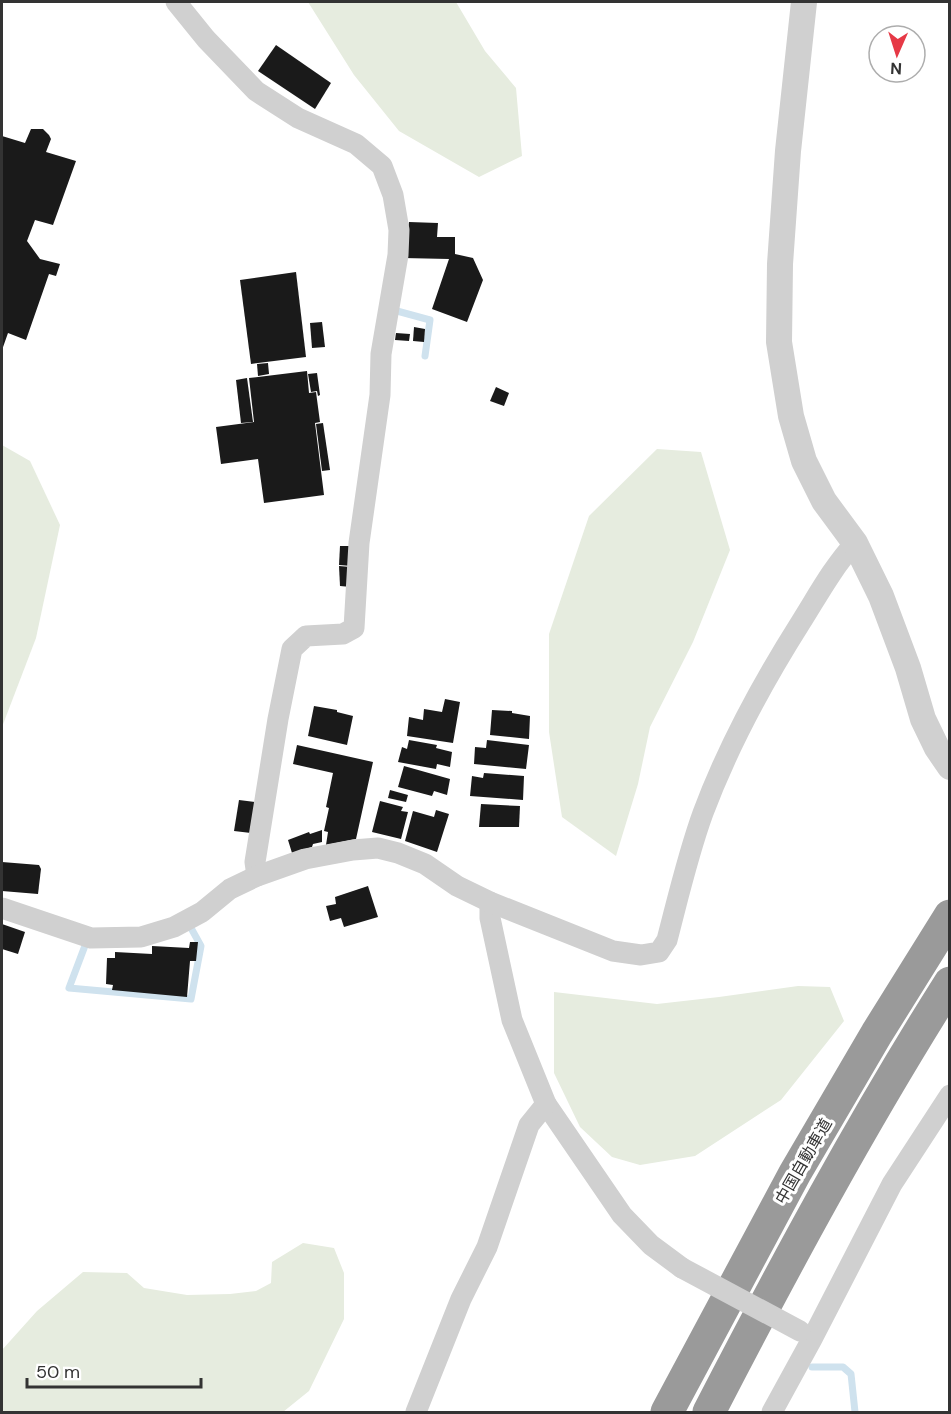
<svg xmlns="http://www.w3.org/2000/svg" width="951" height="1414" font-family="'DM Sans','Noto Sans JP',sans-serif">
<rect width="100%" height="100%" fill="#fff"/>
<!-- green -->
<g fill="#e6ecdf">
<polygon points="308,2 456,2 485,51 516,88 522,156 479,177 399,131 354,75"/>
<polygon points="2,445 30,461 60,525 36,638 2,727"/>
<polygon points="657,449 701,452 730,550 693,642 650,727 638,784 616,856 562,817 549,732 549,634 589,516"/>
<polygon points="798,986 830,987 844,1021 781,1100 695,1156 640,1165 612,1157 580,1127 554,1073 554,992 657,1004 719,997"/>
<polygon points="303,1243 334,1248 344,1273 344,1319 309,1391 283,1412 2,1412 2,1350 37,1311 83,1272 127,1273 144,1288 187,1295 230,1294 256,1291 271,1283 272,1262"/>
</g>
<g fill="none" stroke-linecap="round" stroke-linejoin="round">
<!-- stream -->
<g stroke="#cfe2ee" stroke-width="7">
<polyline points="397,311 430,320 425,356"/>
<polyline points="86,943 69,988 191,999 201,946 191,928"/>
<polyline points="812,1367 843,1367 851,1374 855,1412"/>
</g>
</g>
<!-- building -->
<g fill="#1a1a1a">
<polygon points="276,45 331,83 315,109 258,71"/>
<polygon points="31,129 43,129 49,135 51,139 46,152 76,161 53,225 35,220 27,241 40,259 60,264 56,276 49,274 26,340 8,333 2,350 2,136 25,143"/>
<polygon points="409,222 438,223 437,237 455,237 455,254 473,258 483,280 467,322 432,309 449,259 403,258"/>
<polygon points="296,272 306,357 251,364 240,280"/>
<polygon points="322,322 325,347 312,348 310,323"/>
<polygon points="414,327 425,329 424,342 413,341"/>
<polygon points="396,333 410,334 409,341 395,340"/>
<polygon points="268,363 269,374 258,376 257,364"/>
<polygon points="307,371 309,393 316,392 320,422 315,423 324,495 264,503 258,459 221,464 216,427 254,422 249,378"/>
<polygon points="317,373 320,395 318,396 317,391 311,392 308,374"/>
<polygon points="247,378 253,422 241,423 236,380"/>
<polygon points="496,387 509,393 504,406 490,401"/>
<polygon points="323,423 330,470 322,471 316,424"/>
<polygon points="340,546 353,546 352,566 339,565"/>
<polygon points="339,566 351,567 351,587 340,586"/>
<polygon points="445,699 460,702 453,743 407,736 409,717 423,720 424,709 442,712"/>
<polygon points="314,706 337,710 337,712 353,716 347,745 308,736"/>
<polygon points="492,710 512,711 512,713 530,716 529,739 490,735"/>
<polygon points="409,740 437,745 436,748 452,752 450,767 437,764 436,769 398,762 402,747 407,749"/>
<polygon points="487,740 529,745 526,769 474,764 475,747 486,748"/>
<polygon points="297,745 373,762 356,839 326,845 328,832 324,831 329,808 326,807 333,773 293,764"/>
<polygon points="404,766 450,779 447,795 434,791 432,796 398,787"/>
<polygon points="484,773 524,776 523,800 470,796 472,776 483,778"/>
<polygon points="390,790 408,795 406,802 388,798"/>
<polygon points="239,800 255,802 251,833 234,831"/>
<polygon points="380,801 403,807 401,811 408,812 401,839 372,832"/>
<polygon points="481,804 520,806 519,827 479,827"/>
<polygon points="436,810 449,814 437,852 405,841 413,811 434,817"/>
<polygon points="322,830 322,842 313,844 312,847 292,853 288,840 309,832 310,834"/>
<polygon points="2,862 39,865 41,869 38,894 2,891"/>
<polygon points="368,886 378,917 344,927 341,918 330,921 326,906 336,904 335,897"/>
<polygon points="2,924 25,932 18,954 2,949"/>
<polygon points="190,942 198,942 196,961 190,961 187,997 112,990 113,985 106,984 107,958 115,958 115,952 152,954 152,946 189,948"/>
</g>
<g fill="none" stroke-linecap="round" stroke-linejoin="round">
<!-- minor -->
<g stroke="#d0d0d0" stroke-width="21">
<polyline points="176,2 206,39 256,91 298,118 356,144 382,166 393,195 399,230 398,255 381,354 380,395 359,543 354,628 343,634 306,636 292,649 278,719 255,862 257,876"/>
<polyline points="490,902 490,918 512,1020 546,1104 622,1215 651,1245 682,1268"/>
<path d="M2,908L91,938L141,937L174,927L202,912L230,889L257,876L305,859L353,850L378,848L398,853L425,864L457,886L490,902L613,951L641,955L659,952L667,940C678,898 688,854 703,813C728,746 763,682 801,622C818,595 833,567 855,543"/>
<polyline points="416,1412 461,1299 487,1247 529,1125 546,1104"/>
<polyline points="772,1412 812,1339 892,1184 950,1095"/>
</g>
<!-- tertiary -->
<polyline stroke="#d0d0d0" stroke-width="26" points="804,2 788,151 780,264 779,342 791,416 804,461 824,501 855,543 881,596 908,668 923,719 937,748 950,767"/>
<!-- motorway -->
<g stroke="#9a9a9a" stroke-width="33">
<polyline points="667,1412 795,1173 877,1033 950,916"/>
<path d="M709,1412C784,1267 862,1122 950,983"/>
</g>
<!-- minor-bridge -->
<polyline stroke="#d0d0d0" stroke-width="21" points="682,1268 800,1331"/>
</g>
<g text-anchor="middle" stroke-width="6" stroke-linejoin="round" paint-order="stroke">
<!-- street labels -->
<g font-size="16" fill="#333" stroke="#fff">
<text transform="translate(803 1161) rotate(-60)" y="6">中国自動車道</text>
</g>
</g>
<!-- border -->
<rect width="951" height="1414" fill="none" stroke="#333333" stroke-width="6"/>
<!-- north arrow -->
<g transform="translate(897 54) rotate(183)"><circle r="28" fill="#ffffff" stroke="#adadad" stroke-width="1.5"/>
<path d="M0-4.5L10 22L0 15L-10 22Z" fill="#e63946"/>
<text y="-9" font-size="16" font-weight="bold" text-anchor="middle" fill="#333333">N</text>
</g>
<!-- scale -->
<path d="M27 1378v9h174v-9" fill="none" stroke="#333333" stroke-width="3"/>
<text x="36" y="1378" font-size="18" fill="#333333" stroke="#ffffff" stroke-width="4.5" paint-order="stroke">50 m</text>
</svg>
